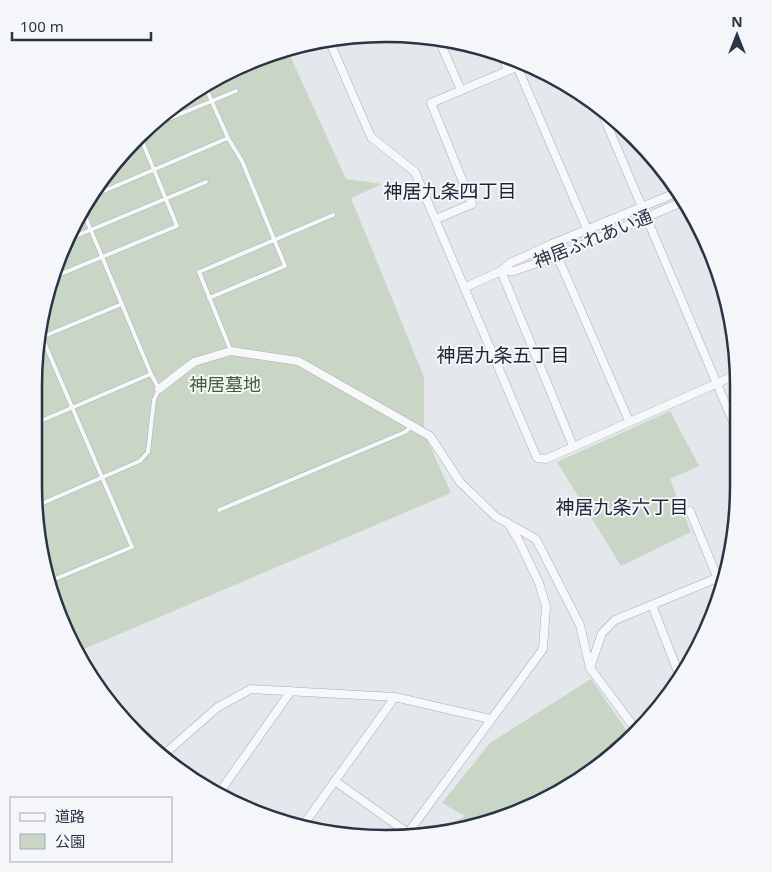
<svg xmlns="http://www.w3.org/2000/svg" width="772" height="872" font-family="'Noto Sans','Noto Sans JP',sans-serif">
<rect width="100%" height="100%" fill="#e4e7ec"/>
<!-- green -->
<g fill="#c9d6c5">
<polygon points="287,49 346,179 382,184 351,198 424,377 424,432 451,493 77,652 70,642 46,577 34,486 40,318 81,210 121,154 172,106 230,70"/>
<polygon points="670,411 699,466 670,479 691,532 621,566 557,462"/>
<polygon points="591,679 631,737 618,751 542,802 477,826 434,833 465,816 442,803 490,743"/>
</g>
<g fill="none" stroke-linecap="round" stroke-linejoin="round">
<defs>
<g id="service">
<polyline points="205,86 228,138 242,161 285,266 209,298"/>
<polyline points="149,127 236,91"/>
<polyline points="90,197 228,138"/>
<polyline points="71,238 206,182"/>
<polyline points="56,276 177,226 140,136"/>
<polyline points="231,351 199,272 333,215"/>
<polyline points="36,423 151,374"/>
<polyline points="43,503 140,461 148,452 154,400 159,389 151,374 82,209"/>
<polyline points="219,510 405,432 412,426"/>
<polyline points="48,582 132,547 42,337 122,304"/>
</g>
<g id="minor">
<polyline points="438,38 461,90"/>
<polyline points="329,40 371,137 415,172 537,458 546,459 738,374"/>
<polyline points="501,53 508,70"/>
<polyline points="517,66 587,229"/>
<polyline points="600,108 737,431"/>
<polyline points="436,219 472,204 431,103 524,64"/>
<polyline points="552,244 629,421"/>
<polyline points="501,271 514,271 557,256 684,201"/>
<polyline points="501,271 573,446"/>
<polyline points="466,287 501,271 510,263 552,244 678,192"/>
<polyline points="159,389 194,362 231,351 298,361 430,436 460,482 496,517 508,523 519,541 539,583 546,606 543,649 405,837"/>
<polyline points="690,511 722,589"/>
<polyline points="509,524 536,539 580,625 590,668 637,731"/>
<polyline points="652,605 680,677"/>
<polyline points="590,668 602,633 615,620 727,574"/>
<polyline points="162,756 218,707 251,689 395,697 490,719"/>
<polyline points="335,781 408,833"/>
<polyline points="219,793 291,691"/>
<polyline points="302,827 395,697"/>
</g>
</defs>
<!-- service casing -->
<use href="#service" stroke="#a9aeb7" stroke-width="5"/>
<!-- minor casing -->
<use href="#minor" stroke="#a9aeb7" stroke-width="9"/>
<!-- service -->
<use href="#service" stroke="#f7f8fa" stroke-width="4"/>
<!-- minor -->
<use href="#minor" stroke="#f7f8fa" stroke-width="8"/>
</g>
<g text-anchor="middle" stroke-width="4" stroke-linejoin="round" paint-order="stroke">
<!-- street labels -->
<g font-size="18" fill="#2b3445" stroke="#f4f6f9">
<text transform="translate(593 239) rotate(-22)" y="6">神居ふれあい通</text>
</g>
<!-- park labels -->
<g font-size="18" fill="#3f6138" stroke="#f4f6f9">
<text x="225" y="391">神居墓地</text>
</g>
<!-- neighbourhood labels -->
<g font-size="19" fill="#1d2536" stroke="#f4f6f9">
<text x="450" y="198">神居九条四丁目</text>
<text x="503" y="362">神居九条五丁目</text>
<text x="622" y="514">神居九条六丁目</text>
</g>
</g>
<!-- crop -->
<path d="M0 0H772V872H0ZM386 42H386A344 344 0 0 1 730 386V486A344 344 0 0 1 386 830H386A344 344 0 0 1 42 486V386A344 344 0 0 1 386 42Z" fill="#f4f6f9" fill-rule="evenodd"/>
<path fill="none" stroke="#2b3445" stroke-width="2.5" d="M386 42H386A344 344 0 0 1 730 386V486A344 344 0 0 1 386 830H386A344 344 0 0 1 42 486V386A344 344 0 0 1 386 42Z"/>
<!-- legend -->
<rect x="10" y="797" width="162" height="65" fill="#f4f6f9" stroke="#a4a8b1"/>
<rect x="20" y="813" width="25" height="8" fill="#f7f8fa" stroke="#a4a8b1"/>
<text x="55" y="822" font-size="15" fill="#2b3445">道路</text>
<rect x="20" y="834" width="25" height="15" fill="#c9d6c5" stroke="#a4a8b1"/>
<text x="55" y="847" font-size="15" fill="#2b3445">公園</text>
<!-- north arrow -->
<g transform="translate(737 35)" stroke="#f4f6f9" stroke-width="4" paint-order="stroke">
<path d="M0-4L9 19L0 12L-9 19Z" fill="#2b3445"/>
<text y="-8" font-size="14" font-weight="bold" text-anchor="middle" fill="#2b3445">N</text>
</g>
<!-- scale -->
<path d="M12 32v8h139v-8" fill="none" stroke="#2b3445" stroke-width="2.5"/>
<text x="20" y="32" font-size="15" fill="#2b3445" stroke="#f4f6f9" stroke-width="4" paint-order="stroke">100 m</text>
</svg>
